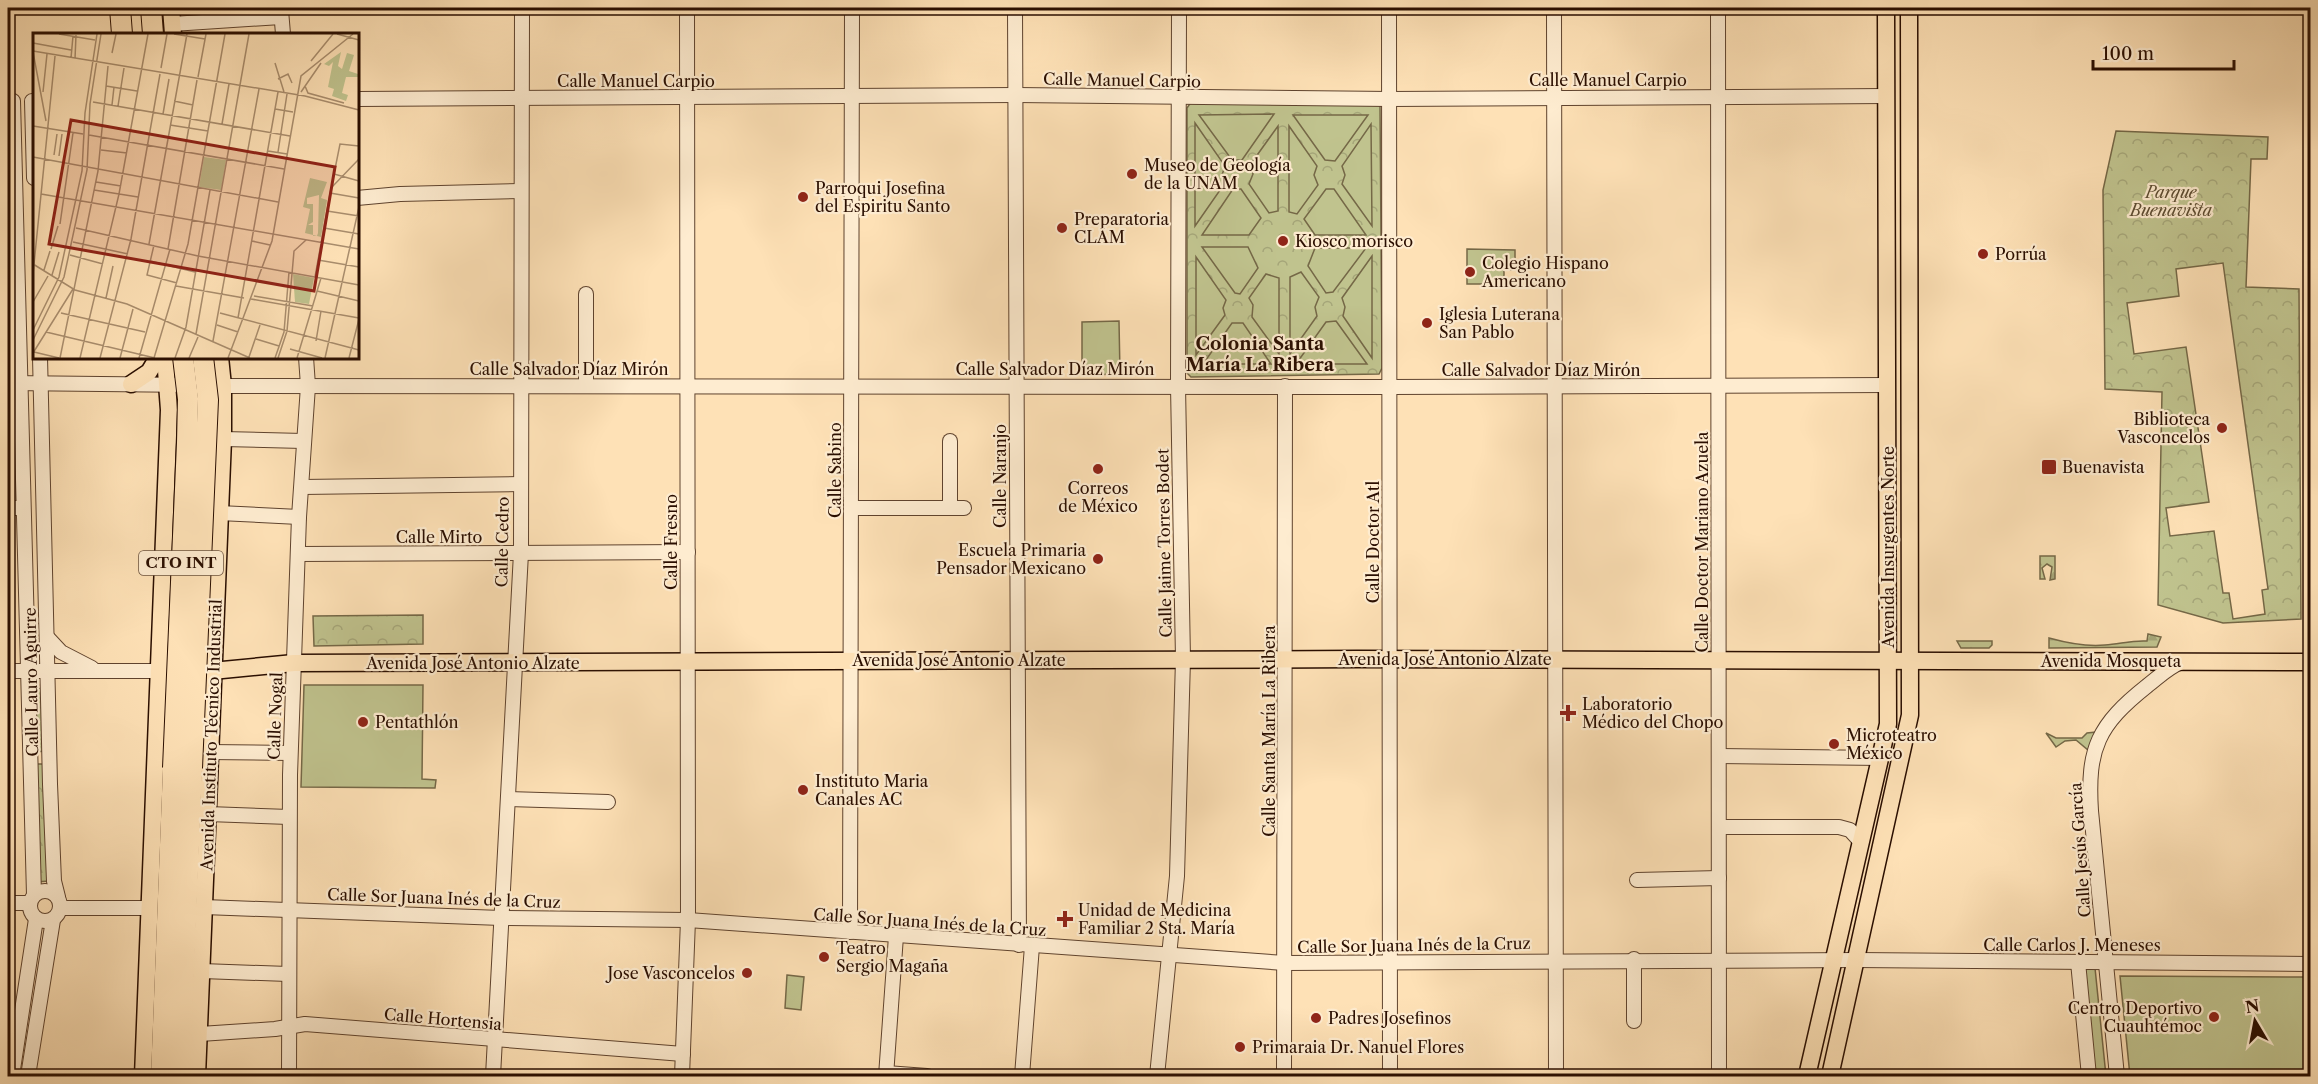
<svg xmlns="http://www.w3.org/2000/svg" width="2318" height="1084" font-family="'Libre Caslon Text',serif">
<defs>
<pattern id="forest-firs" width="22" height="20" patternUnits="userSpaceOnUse" patternTransform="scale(1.5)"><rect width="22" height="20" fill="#c0c38e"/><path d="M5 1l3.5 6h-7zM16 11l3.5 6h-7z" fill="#a5a679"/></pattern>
<pattern id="park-crowns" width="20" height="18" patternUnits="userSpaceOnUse" patternTransform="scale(1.5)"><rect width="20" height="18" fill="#c0c38e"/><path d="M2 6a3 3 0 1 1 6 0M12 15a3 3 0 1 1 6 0" fill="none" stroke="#a5a679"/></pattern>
</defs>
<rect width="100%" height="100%" fill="#fee1b6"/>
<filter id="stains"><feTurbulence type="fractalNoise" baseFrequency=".00333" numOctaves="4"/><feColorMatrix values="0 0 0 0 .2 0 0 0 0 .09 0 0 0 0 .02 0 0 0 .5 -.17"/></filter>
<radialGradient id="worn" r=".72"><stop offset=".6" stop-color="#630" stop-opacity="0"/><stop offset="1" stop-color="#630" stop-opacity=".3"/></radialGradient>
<!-- forest -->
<g fill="url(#forest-firs)" stroke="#756847" stroke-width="1.5">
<polygon points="2040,556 2055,556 2055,579 2050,580 2052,567 2047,564 2042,568 2045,579 2040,579"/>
<path d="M2148,634L2161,637L2157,647L2049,648V638C2067,643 2086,647 2105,645C2120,644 2132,640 2147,641Z"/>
<polygon points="1957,641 1992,641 1992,645 1989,648 1961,648"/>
</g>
<!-- park -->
<g fill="url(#park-crowns)" stroke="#756847" stroke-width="1.5" fill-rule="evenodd">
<polygon points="1191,102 1380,105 1382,368 1379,374 1191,377 1187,373 1187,108"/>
<path d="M2116,131L2268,137L2267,159H2251L2246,287L2299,289L2301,619L2223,623L2158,605L2162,392L2105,389L2103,190ZM2223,263L2268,589L2262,590L2265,614L2233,619L2229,593H2223L2214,531L2170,536L2166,508L2209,502L2186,347L2134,354L2127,303L2179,296L2176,269Z"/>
<polygon points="423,615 423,644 314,646 313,616"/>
<polygon points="45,688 47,751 32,752 30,689"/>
<polygon points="32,764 47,764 50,881 35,882"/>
</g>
<!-- garden -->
<g fill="#c0c38e" stroke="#756847" stroke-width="1.5">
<polygon points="1274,114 1242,160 1232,160 1199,115"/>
<polygon points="1293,115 1368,115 1335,161 1325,160"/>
<polygon points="1195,123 1225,166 1222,175 1225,183 1195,226"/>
<polygon points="1371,124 1372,226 1342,184 1345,175 1342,166"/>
<polygon points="1278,126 1278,211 1269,213 1249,184 1253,174 1250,165"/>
<polygon points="1289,126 1317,166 1314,175 1318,185 1297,214 1289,212"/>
<polygon points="1233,189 1241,189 1261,218 1249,235 1202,235"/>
<polygon points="1326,189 1334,189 1366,235 1315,235 1304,219"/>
<polygon points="1202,247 1248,247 1258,268 1240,294 1235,293"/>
<polygon points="1315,248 1366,248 1333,292 1326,293 1308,266"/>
<polygon points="1467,249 1515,250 1515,270 1504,270 1504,284 1467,284"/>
<polygon points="1372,256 1372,358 1343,316 1345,307 1342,298"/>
<polygon points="1196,257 1226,300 1223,308 1225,315 1196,355"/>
<polygon points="1301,272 1319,297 1315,307 1317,316 1290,354 1290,277"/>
<polygon points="1266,274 1279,278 1279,354 1252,317 1253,305 1249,298"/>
<polygon points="1119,321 1120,374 1082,375 1082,322"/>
<polygon points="1336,321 1367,364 1296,364 1326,322"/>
<polygon points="1232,323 1243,323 1271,364 1203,364"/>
<polygon points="304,685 423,685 422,779 436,780 435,788 301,787"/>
<polygon points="2097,732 2088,750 2076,740 2065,741 2056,747 2046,733 2056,738 2082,738 2087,733"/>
<polygon points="2085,967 2095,968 2106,1076 2095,1076"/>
<polygon points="787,975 804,977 801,1010 785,1008"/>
<polygon points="2120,976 2304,977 2304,1076 2130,1076"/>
</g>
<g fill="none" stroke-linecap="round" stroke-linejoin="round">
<defs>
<g id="minor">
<polyline points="1015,8 1019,945"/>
<polyline points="1389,8 1390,1076"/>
<polyline points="1554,8 1556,1076"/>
<polyline points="1718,8 1719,1076"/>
<polyline points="281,10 283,34"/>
<polyline points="172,24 281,17"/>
<polyline points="357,99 1016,95 1390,99 1886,96"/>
<polyline points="13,101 34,895"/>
<polyline points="32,101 34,178"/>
<polyline points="357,198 400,194 521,191"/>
<polyline points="586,294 586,385"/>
<polyline points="40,357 50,784 54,881 58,897"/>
<polyline points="8,383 194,385"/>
<polyline points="214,386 1389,387 1887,385"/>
<polyline points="223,439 303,441"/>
<polyline points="950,441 950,508"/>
<polyline points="302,487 520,484"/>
<polyline points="8,508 23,508"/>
<polyline points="851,508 964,508"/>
<polyline points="219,513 299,517"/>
<polyline points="298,554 688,552"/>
<polyline points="47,637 61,652 92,668"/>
<polyline points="8,671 161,671"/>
<polyline points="208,752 290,753"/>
<polyline points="1719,756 1881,758"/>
<polyline points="508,799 608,802"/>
<polyline points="208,814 289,817"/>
<polyline points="1719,827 1839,827 1850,830 1861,842"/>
<polyline points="1637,880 1719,878"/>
<circle cx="45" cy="906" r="15"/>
<polyline points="8,903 30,903"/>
<polyline points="204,907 501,918 688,920 1285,963 1856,960 2310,964"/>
<polyline points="61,908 149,908"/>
<polyline points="850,932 852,8"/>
<polyline points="1634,959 1634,1021"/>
<polyline points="2078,962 2089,1076"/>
<polyline points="202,971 288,974"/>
<polyline points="200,1034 275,1029 305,1024 683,1054"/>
<polyline points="886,1073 927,1076"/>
<polyline points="12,1076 36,919"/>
<polyline points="28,1076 53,920"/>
<polyline points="289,1076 290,775 299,517 308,386 306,357"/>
<polyline points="493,1076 521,553 522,8"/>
<polyline points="682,1076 688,920 687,8"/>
<polyline points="886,1076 896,936"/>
<polyline points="1022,1076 1032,946"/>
<polyline points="1157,1076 1177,876 1183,659 1178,386 1179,8"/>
<polyline points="1284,1076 1285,386"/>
<path d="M2117,1076L2091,811C2087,748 2098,725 2147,686C2159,677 2168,667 2182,662"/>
</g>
<g id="major">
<polyline points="171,8 173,34"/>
<polyline points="131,384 149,372 158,357"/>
<path d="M161,671H212L294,663C966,658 1638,658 2310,662"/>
<polyline points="143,1076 169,410 165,357"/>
<polyline points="197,1076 223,439 223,386 220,357"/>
<polyline points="1807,1076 1888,724 1886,8"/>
<polyline points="1830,1076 1910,715 1909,8"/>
</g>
<g id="highway">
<polyline points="120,8 122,34"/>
<polyline points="151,8 153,34"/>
<polyline points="161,1076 173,768"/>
<polyline points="180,1076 192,768"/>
</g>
</defs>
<!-- minor casing -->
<use href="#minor" stroke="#5f432e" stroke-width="16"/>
<!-- major casing -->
<use href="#major" stroke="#2a0e00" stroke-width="19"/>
<!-- highway casing -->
<use href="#highway" stroke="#2a0e00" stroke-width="22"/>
<!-- minor -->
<use href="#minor" stroke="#feecd0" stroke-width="14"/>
<!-- major -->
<use href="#major" stroke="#fee1b6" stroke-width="16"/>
<!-- highway -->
<use href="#highway" stroke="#fee1b6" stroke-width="20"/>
<defs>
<g id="highway-bridge">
<polyline points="173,768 187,443 188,399 183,357"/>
<polyline points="192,768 208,400 203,357"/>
</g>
</defs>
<!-- highway-bridge casing -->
<use href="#highway-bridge" stroke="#2a0e00" stroke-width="22" stroke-linecap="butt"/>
<!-- highway-bridge -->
<use href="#highway-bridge" stroke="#fee1b6" stroke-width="20"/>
</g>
<!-- markers -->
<g fill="#8f2418" stroke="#feecd0" stroke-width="2">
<circle cx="1132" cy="174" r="6"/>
<circle cx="803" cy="197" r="6"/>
<circle cx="1062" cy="228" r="6"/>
<circle cx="1283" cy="241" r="6"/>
<circle cx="1983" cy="254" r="6"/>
<circle cx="1470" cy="272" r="6"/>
<circle cx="1427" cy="323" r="6"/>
<circle cx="2222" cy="428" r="6"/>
<rect x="2041" y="459" width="16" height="16" rx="3"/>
<circle cx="1098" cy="469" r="6"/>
<circle cx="1098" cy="559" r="6"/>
<path d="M1565 704h6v6h6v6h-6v6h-6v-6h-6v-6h6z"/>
<circle cx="363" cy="722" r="6"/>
<circle cx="1834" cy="744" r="6"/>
<circle cx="803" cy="790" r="6"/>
<path d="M1062 910h6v6h6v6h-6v6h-6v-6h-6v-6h6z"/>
<circle cx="824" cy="957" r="6"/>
<circle cx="747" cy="973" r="6"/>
<circle cx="2214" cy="1017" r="6"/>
<circle cx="1316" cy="1018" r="6"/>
<circle cx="1240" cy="1047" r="6"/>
</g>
<g text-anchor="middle" stroke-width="4.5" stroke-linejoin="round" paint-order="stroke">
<!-- shield labels -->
<rect fill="#feecd0" stroke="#6a513e" stroke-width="1.5" x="139" y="551" width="84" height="24" rx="4.5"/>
<g font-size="15" font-weight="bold" fill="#2a0e00">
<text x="181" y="568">CTO INT</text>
</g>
<!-- street labels -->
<g font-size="16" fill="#2a0e00" stroke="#feecd0">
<text transform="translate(1122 80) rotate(1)" y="6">Calle Manuel Carpio</text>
<text x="1608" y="86">Calle Manuel Carpio</text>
<text x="636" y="87">Calle Manuel Carpio</text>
<text x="569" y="375">Calle Salvador Díaz Mirón</text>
<text x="1055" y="375">Calle Salvador Díaz Mirón</text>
<text x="1541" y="376">Calle Salvador Díaz Mirón</text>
<text transform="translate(835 470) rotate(-90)" y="6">Calle Sabino</text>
<text transform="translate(1000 476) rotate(-90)" y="6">Calle Naranjo</text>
<text x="439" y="543">Calle Mirto</text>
<text transform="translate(502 542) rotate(-89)" y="6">Calle Cedro</text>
<text transform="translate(671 542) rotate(-90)" y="6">Calle Fresno</text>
<text transform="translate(1373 542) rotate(-90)" y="6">Calle Doctor Atl</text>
<text transform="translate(1702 542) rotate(-90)" y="6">Calle Doctor Mariano Azuela</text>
<text transform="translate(1164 543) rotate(-91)" y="6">Calle Jaime Torres Bodet</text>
<text transform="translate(1888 547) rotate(-90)" y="6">Avenida Insurgentes Norte</text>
<text x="1445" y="665">Avenida José Antonio Alzate</text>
<text x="959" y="666">Avenida José Antonio Alzate</text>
<text x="2111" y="667">Avenida Mosqueta</text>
<text x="473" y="669">Avenida José Antonio Alzate</text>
<text transform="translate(31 682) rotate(-91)" y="6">Calle Lauro Aguirre</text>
<text transform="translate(275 716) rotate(-88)" y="6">Calle Nogal</text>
<text transform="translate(1269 731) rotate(-90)" y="6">Calle Santa María La Ribera</text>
<text transform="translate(211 735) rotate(-88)" y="6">Avenida Instituto Técnico Industrial</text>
<text transform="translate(2080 850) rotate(-94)" y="6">Calle Jesús García</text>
<text transform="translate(444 898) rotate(2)" y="6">Calle Sor Juana Inés de la Cruz</text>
<text transform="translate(930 922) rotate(4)" y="6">Calle Sor Juana Inés de la Cruz</text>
<text transform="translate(1414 945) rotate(-1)" y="6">Calle Sor Juana Inés de la Cruz</text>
<text x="2072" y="951">Calle Carlos J. Meneses</text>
<text transform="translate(443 1019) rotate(5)" y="6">Calle Hortensia</text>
</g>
<!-- poi labels -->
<g font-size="16" fill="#2a0e00" stroke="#feecd0" text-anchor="start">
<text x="1144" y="171">Museo de Geología<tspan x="1144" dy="18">de la UNAM</tspan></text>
<text x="815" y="194">Parroqui Josefina<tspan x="815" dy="18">del Espiritu Santo</tspan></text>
<text x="1074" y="225">Preparatoria<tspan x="1074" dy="18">CLAM</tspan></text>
<text x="1295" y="247">Kiosco morisco</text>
<text x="1995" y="260">Porrúa</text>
<text x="1482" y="269">Colegio Hispano<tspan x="1482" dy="18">Americano</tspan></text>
<text x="1439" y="320">Iglesia Luterana<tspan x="1439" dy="18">San Pablo</tspan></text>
<text x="2210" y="425" text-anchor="end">Biblioteca<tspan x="2210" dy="18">Vasconcelos</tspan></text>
<text x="2062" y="473">Buenavista</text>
<text x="1098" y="494" text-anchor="middle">Correos<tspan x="1098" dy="18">de México</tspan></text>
<text x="1086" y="556" text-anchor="end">Escuela Primaria<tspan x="1086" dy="18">Pensador Mexicano</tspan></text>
<text x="1582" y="710">Laboratorio<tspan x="1582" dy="18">Médico del Chopo</tspan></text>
<text x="375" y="728">Pentathlón</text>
<text x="1846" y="741">Microteatro<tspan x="1846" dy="18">México</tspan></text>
<text x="815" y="787">Instituto Maria<tspan x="815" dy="18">Canales AC</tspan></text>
<text x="1078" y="916">Unidad de Medicina<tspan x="1078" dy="18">Familiar 2 Sta. María</tspan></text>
<text x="836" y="954">Teatro<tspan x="836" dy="18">Sergio Magaña</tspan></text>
<text x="735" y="979" text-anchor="end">Jose Vasconcelos</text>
<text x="2202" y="1014" text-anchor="end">Centro Deportivo<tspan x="2202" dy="18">Cuauhtémoc</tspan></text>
<text x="1328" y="1024">Padres Josefinos</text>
<text x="1252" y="1053">Primaraia Dr. Nanuel Flores</text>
</g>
<!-- park labels -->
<g font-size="16" font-style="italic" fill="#5e4d32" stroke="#feecd0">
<text x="2171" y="198">Parque<tspan x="2171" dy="18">Buenavista</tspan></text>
</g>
<!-- neighbourhood labels -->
<g font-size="18" font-weight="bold" fill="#2a0e00" stroke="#feecd0">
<text x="1260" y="350">Colonia Santa<tspan x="1260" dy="21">María La Ribera</tspan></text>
</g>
</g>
<!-- overview -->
<g transform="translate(33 33)">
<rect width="326" height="326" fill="#fee1b6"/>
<path d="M308,19L305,33L309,36L314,20L321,22L316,38L325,41V44H313L309,60L315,62L313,68L299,63L301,56L295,54L300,29L296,33L291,31ZM171,124L193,127L188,157L166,154ZM277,145L294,149L288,165L294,167L288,204L272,200L277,176L270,174ZM286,162L285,200L284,203H280V192H275L280,189V171H274V165Z" fill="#c0c38e" fill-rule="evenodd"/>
<path d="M260,241L281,245L276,271L262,269Z" fill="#c0c38e"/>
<path fill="none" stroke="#a98d6d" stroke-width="1.5" d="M26,1L62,7M141,1L172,6M304,1L326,7M0,10L38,17M0,18L272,63L326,77M0,19L13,88M79,20L83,1M38,25L40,3M42,26L43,2M278,28L300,1M242,30L251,59M128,35L134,1M165,44L173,1M245,46L255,41L259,50M73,53L104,58M272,53L275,60L311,70M10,59L14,21M268,59L288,30M141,68L160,72M60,69L257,103M79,72L81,54M85,73L91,35M242,76L260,79M130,81L136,46M189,91L196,51M137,92L175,98M0,93L50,101M56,102L251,136M326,113L307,111L301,141L326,148M68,117L94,120M235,118L254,121M245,119L254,61M21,122L24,101M26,123L29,101M0,124L245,169M63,149L88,153M61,157L105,164M297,160L326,165M8,161L43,167M43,167L326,216M294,178L326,183M27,191L40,100M43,195L165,223L326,252M291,195L326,201M219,208L237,212M40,209L95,221M116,211L154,1M121,212L114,242L144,250M18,216L25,193M135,216L164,47M37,222L70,231M285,227L326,234M117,228L162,239M0,231L42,257L94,271L217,325M11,237L17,218M0,241L22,23M19,242L26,219M282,244L298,155L326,126M143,253L211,265M284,258L326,268M221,263L280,273M73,265L80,233M218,266L326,285M0,269L15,243M28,280L112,299M187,280L326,317M205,285L245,59M184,292L205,299M0,297L26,244L49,138L52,80L64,1M13,299L122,325M163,301L216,1M223,306L246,313M0,307L31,244L54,137L57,71L68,1M180,308L226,56M283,308L288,278M257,316L289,325M1,319L26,325M0,320L40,256M216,324L227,292M27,325L65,138L75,33M47,325L86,161L115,1M67,325L98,206L127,41M87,325L100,276M106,325L137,216M121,325L155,211L192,1M142,325L153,294L177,157M156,325L165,304M195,325L239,208L268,43L320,1M242,325L251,299L256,239M245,325L254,298L261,218L273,207M264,325L288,245M292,325L326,174M316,325L326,286"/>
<path fill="#8f2418" fill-opacity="0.15" stroke="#8f2418" stroke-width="3" d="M38,87L302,134L281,258L16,211Z"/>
<rect width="326" height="326" fill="none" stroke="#2a0e00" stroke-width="3"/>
</g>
<!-- margin -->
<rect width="2318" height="1084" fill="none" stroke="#fee1b6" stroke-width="30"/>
<rect x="9" y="9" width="2300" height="1066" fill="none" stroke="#2a0e00" stroke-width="3"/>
<rect x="15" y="15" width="2288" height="1054" fill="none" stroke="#2a0e00" stroke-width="1.5"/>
<!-- north arrow -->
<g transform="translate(2255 1021) rotate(350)" stroke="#feecd0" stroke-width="4.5" paint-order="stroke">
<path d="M0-4.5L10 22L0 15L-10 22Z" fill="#2a0e00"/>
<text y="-9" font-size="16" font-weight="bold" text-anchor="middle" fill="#2a0e00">N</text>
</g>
<!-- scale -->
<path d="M2093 60v9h141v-9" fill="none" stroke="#2a0e00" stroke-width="3"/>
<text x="2102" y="60" font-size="18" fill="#2a0e00" stroke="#feecd0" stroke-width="4.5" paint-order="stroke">100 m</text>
<rect width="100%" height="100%" filter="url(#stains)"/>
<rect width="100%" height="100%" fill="url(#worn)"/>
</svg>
